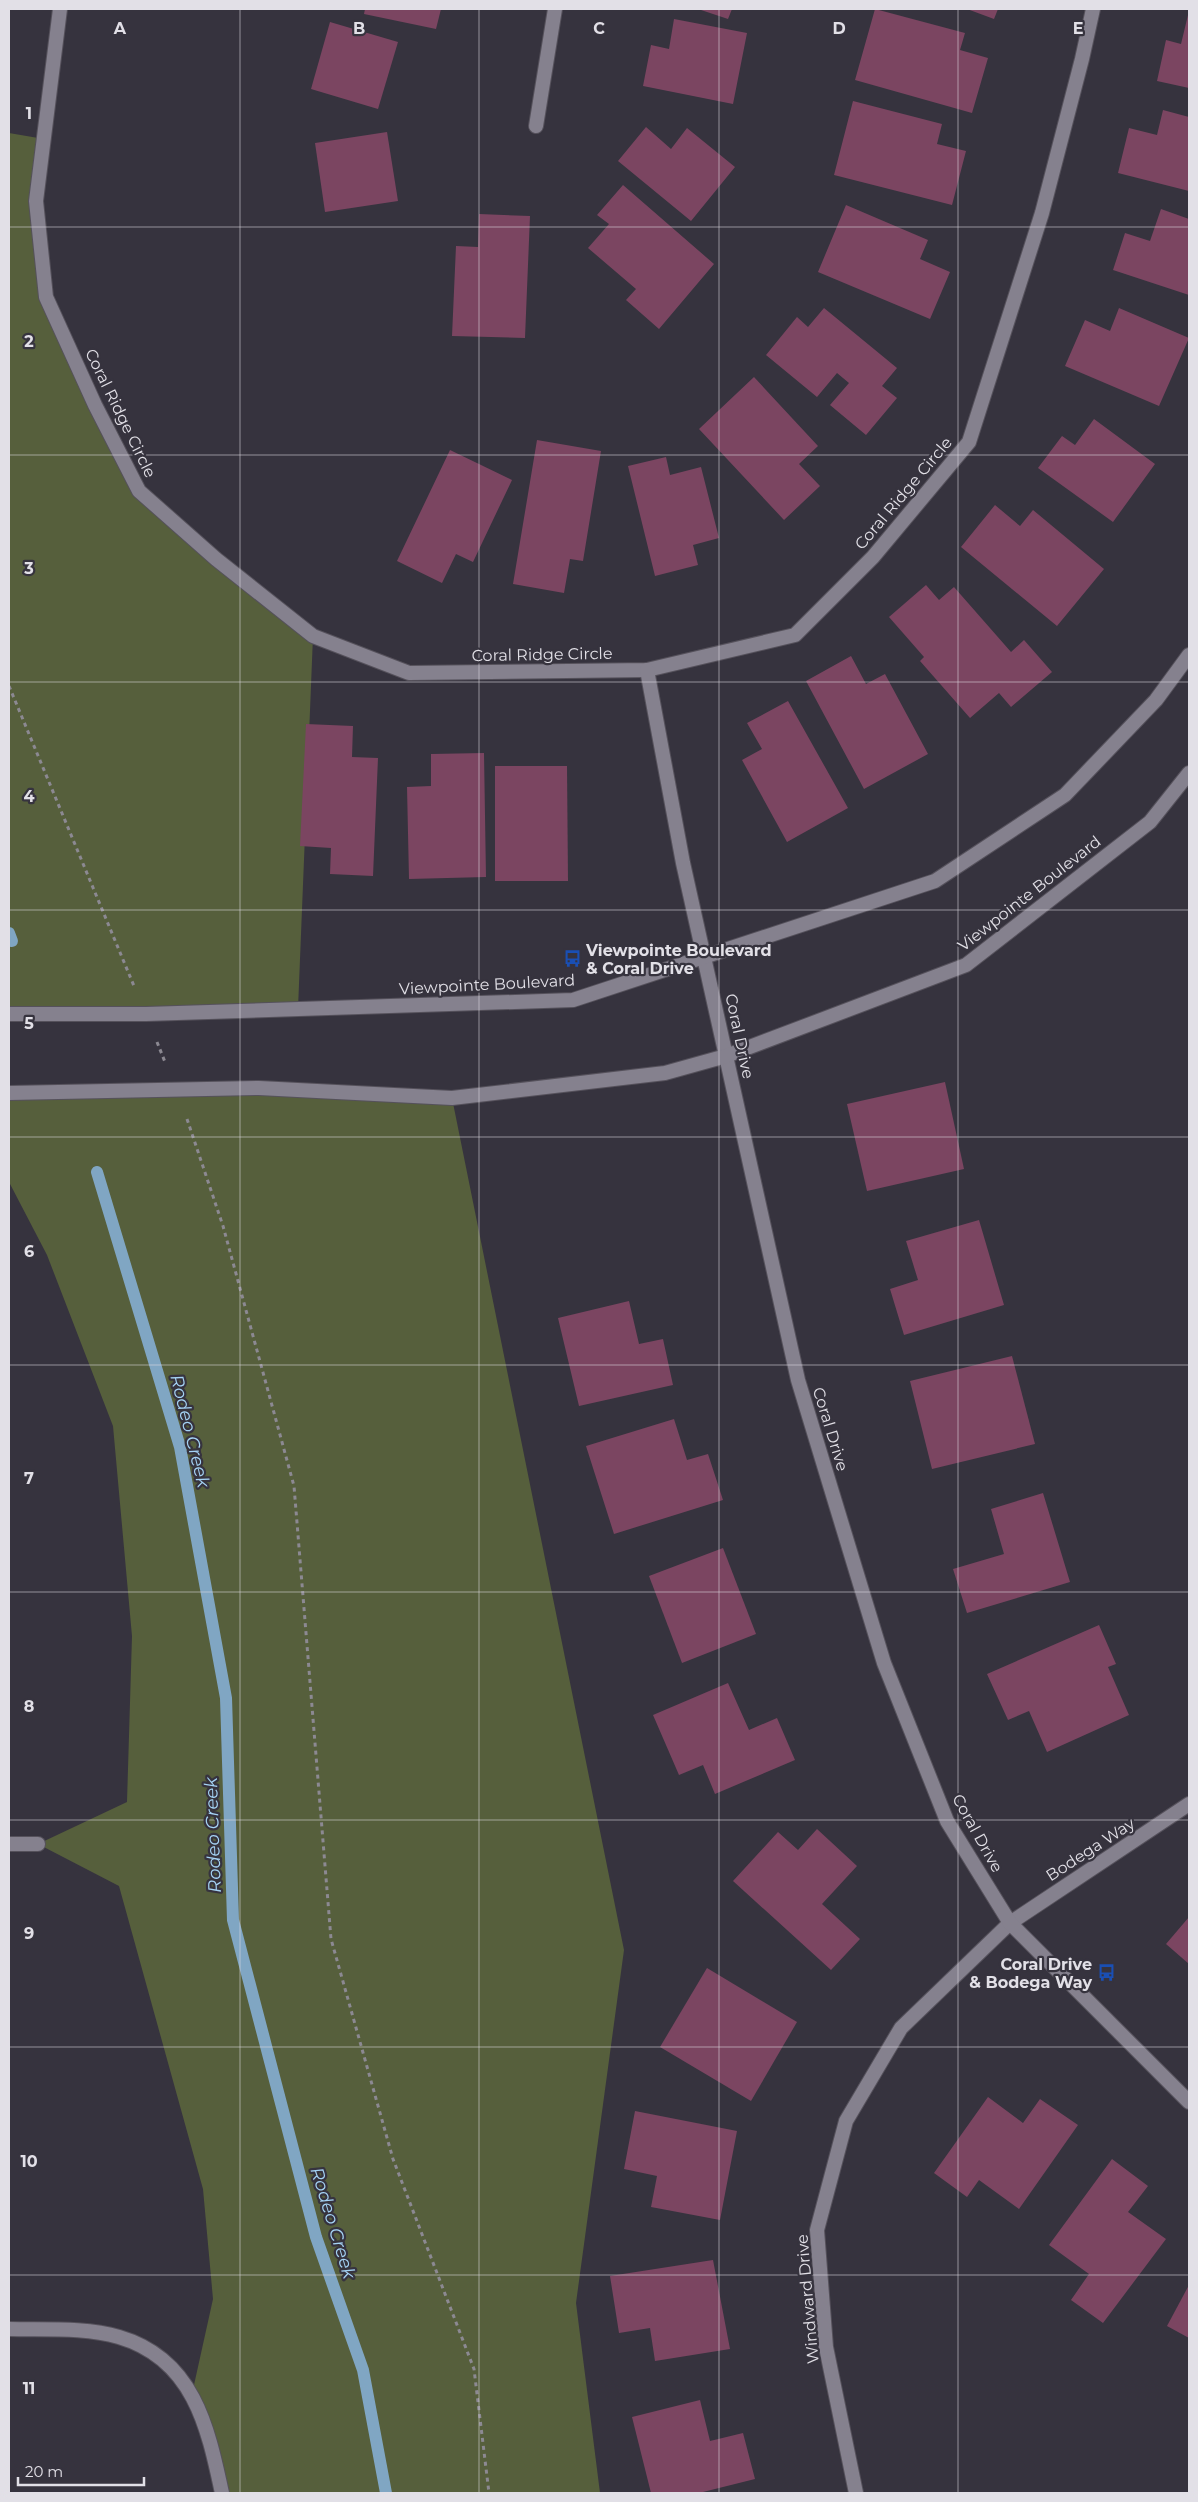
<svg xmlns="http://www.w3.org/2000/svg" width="1198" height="2502" font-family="Montserrat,sans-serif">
<rect width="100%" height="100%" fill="#36333e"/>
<!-- green -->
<g fill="#565f3c">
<polygon points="9,133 44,139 36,201 46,297 139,491 313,636 298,1009 9,1014"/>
<polygon points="178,1091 452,1098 624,1950 576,2303 600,2493 222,2493 192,2394 213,2299 203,2189 119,1886 38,1844 127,1802 132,1636 113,1426 47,1255 9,1182 9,1093"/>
</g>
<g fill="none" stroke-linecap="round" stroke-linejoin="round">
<!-- stream -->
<g stroke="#80a6c3" stroke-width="12">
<polyline points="9,933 12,941"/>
<polyline points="97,1172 180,1447 226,1698 233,1920 316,2237 363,2370 386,2493"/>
</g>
</g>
<!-- building -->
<g fill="#7b4561">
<polygon points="365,9 441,9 436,29 364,14"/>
<polygon points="698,9 732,9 728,19"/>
<polygon points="875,9 965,33 960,50 988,58 972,113 855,80"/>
<polygon points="967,9 998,9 994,19"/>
<polygon points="1188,15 1189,15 1189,88 1157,81 1166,40 1181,44"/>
<polygon points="674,19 747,33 733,104 643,86 651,45 669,49"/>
<polygon points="330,22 398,42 378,109 311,89"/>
<polygon points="853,101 942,124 937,144 966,151 952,205 834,175"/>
<polygon points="1163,110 1189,117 1189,191 1118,173 1129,128 1157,135"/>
<polygon points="646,127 671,149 687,128 735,167 691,221 618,161"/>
<polygon points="387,132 398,201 325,212 315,143"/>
<polygon points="623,185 714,264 659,329 626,300 636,289 588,248 609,224 597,215"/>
<polygon points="846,205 928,240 920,259 950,272 930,319 818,272"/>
<polygon points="1161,209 1189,219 1189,295 1113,270 1125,233 1150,241"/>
<polygon points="479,214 530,216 525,338 452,336 456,246 478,247"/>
<polygon points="824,308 897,368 882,386 897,398 866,435 830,405 849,383 837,373 817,397 766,355 797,317 808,327"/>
<polygon points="1119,308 1189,338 1159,406 1065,366 1085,320 1110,331"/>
<polygon points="754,377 818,446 799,464 820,486 784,520 699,429"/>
<polygon points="1094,419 1155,464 1113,522 1038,468 1062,436 1075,445"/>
<polygon points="537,440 601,451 583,561 570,559 564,593 513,584"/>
<polygon points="450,450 512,480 473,562 456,554 442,583 397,561"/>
<polygon points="666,457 670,475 701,467 719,538 693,545 698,565 655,576 628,466"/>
<polygon points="995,505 1020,526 1033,510 1104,569 1057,626 961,547"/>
<polygon points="926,585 939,600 954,587 1011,652 1024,640 1052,672 1011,707 999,693 970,718 920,661 924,657 889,617"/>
<polygon points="851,656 866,684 885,674 928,754 864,789 806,681"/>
<polygon points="788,701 848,808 787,842 742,760 762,749 747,723"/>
<polygon points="306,724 353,726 352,757 378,758 373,876 330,874 331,848 300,846"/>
<polygon points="484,753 486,877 409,879 407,787 431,786 431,754"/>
<polygon points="495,766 567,766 568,881 495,881"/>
<polygon points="945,1082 964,1169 867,1191 847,1104"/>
<polygon points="979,1220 1004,1305 904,1335 890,1289 918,1280 906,1241"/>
<polygon points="629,1301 639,1344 663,1339 673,1385 579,1406 558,1318"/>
<polygon points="1012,1356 1035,1444 932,1469 910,1381"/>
<polygon points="674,1419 687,1460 708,1454 723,1500 614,1534 586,1446"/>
<polygon points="1043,1493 1070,1582 967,1613 953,1569 1004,1554 991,1509"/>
<polygon points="723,1548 756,1634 682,1663 649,1576"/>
<polygon points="1099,1625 1116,1664 1108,1667 1129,1715 1047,1752 1029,1711 1008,1720 987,1674"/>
<polygon points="728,1683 749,1730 777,1718 795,1760 715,1794 703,1765 679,1775 653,1715"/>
<polygon points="817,1829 857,1866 822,1904 860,1939 831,1970 733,1881 778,1832 798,1850"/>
<polygon points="1189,1917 1189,1964 1166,1944"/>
<polygon points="707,1968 797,2022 751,2101 660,2047"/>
<polygon points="988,2097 1023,2123 1040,2099 1078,2125 1019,2209 979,2180 967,2197 934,2173"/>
<polygon points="635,2111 737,2131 720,2220 651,2207 657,2176 624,2169"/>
<polygon points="1112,2159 1148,2186 1128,2212 1166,2239 1103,2323 1071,2300 1089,2274 1049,2245"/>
<polygon points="713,2260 730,2349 655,2361 650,2328 619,2333 610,2276"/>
<polygon points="1189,2285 1189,2338 1167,2326"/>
<polygon points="700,2400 710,2441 743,2433 755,2479 699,2493 651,2493 632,2417"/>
</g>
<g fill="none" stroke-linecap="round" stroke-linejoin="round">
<defs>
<g id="minor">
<polyline points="60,9 36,201 46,297 95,405 139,491 216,559 313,636 409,673 647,670 795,635 873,557 969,442 1042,213 1082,59 1093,9"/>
<polyline points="536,126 555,9"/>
<polyline points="647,670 683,863 726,1056"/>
<polyline points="9,1844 38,1844"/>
<path d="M9,2329C44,2330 85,2327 119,2337C194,2359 208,2428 222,2493"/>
<polyline points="856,2493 826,2347 817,2230 846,2121 901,2028 1010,1923 1189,1804"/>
</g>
<g id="tertiary">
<polyline points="9,1014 146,1014 573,1000 935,881 1065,795 1156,700 1189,655"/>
<polyline points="726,1056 798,1380 884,1663 947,1821 1010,1923 1189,2102"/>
<polyline points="9,1093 259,1088 452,1098 665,1073 726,1056 966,965 1150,822 1189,773"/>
</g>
</defs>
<!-- minor casing -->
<use href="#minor" stroke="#55515b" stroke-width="16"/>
<!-- tertiary casing -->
<use href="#tertiary" stroke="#55515b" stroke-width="16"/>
<!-- path -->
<g stroke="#8c8992" stroke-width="3" stroke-dasharray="4 4" stroke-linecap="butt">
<polyline points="9,686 134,986"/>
<polyline points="157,1042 165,1062"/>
<polyline points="187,1119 223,1226 294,1486 331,1939 393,2159 474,2369 489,2493"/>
</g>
<!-- minor -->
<use href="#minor" stroke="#85818e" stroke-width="14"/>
<!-- tertiary -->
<use href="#tertiary" stroke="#85818e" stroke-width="14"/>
</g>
<!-- grid -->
<path fill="none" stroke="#e2e0e7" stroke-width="1" stroke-opacity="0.55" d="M240,9V2493M479,9V2493M719,9V2493M958,9V2493M9,227H1189M9,455H1189M9,682H1189M9,910H1189M9,1137H1189M9,1365H1189M9,1592H1189M9,1820H1189M9,2047H1189M9,2275H1189"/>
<!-- icons -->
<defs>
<symbol id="bus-bare" viewBox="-9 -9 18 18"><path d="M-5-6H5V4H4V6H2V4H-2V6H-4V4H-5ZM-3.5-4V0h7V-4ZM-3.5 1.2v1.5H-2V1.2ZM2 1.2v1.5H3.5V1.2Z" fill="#1a4fb4" stroke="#36333e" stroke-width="2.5" paint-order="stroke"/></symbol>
</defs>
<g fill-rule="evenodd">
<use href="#bus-bare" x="560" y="946" width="25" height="25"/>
<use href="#bus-bare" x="1094" y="1960" width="25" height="25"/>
</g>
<g text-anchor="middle" stroke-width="4.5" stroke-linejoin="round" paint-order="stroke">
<!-- street labels -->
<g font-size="16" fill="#e2e0e7" stroke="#36333e">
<text transform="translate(121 413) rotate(64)" y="6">Coral Ridge Circle</text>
<text transform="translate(903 493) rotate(-50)" y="6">Coral Ridge Circle</text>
<text transform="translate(542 654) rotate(-1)" y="6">Coral Ridge Circle</text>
<text transform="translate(1029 893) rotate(-38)" y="6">Viewpointe Boulevard</text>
<text transform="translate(487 984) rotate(-3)" y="6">Viewpointe Boulevard</text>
<text transform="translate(740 1036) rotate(78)" y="6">Coral Drive</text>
<text transform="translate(831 1429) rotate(73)" y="6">Coral Drive</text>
<text transform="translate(978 1833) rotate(61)" y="6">Coral Drive</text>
<text transform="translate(1090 1849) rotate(-33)" y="6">Bodega Way</text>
<text transform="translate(807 2299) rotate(-95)" y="6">Windward Drive</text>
</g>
<!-- poi labels -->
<g font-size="16" font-weight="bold" fill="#e2e0e7" stroke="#36333e" text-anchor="start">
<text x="586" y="956">Viewpointe Boulevard<tspan x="586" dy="18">&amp; Coral Drive</tspan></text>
<text x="1092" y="1970" text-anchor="end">Coral Drive<tspan x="1092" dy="18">&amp; Bodega Way</tspan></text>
</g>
<!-- water labels -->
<g font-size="18" font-style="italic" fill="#a5d3f5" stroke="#36333e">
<text transform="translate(190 1431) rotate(76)" y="6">Rodeo Creek</text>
<text transform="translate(213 1835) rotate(-92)" y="6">Rodeo Creek</text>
<text transform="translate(333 2223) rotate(73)" y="6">Rodeo Creek</text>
</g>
</g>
<g font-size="16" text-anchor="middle" font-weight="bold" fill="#e2e0e7" stroke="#36333e" stroke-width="4.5" stroke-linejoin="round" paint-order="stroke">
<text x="120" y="34">A</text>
<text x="359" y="34">B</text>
<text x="599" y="34">C</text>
<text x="839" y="34">D</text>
<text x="1078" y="34">E</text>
<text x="29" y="119">1</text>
<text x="29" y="347">2</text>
<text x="29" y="574">3</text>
<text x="29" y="802">4</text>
<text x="29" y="1029">5</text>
<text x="29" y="1257">6</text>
<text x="29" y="1484">7</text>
<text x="29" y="1712">8</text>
<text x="29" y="1939">9</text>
<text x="29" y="2167">10</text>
<text x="29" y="2394">11</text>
</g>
<!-- border -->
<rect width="1198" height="2502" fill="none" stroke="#e2e0e7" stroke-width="20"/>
<!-- scale -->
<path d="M18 2477v8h126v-8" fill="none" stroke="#e2e0e7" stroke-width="2.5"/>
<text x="25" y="2477" font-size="15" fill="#e2e0e7" stroke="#36333e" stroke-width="4" paint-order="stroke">20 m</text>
</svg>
